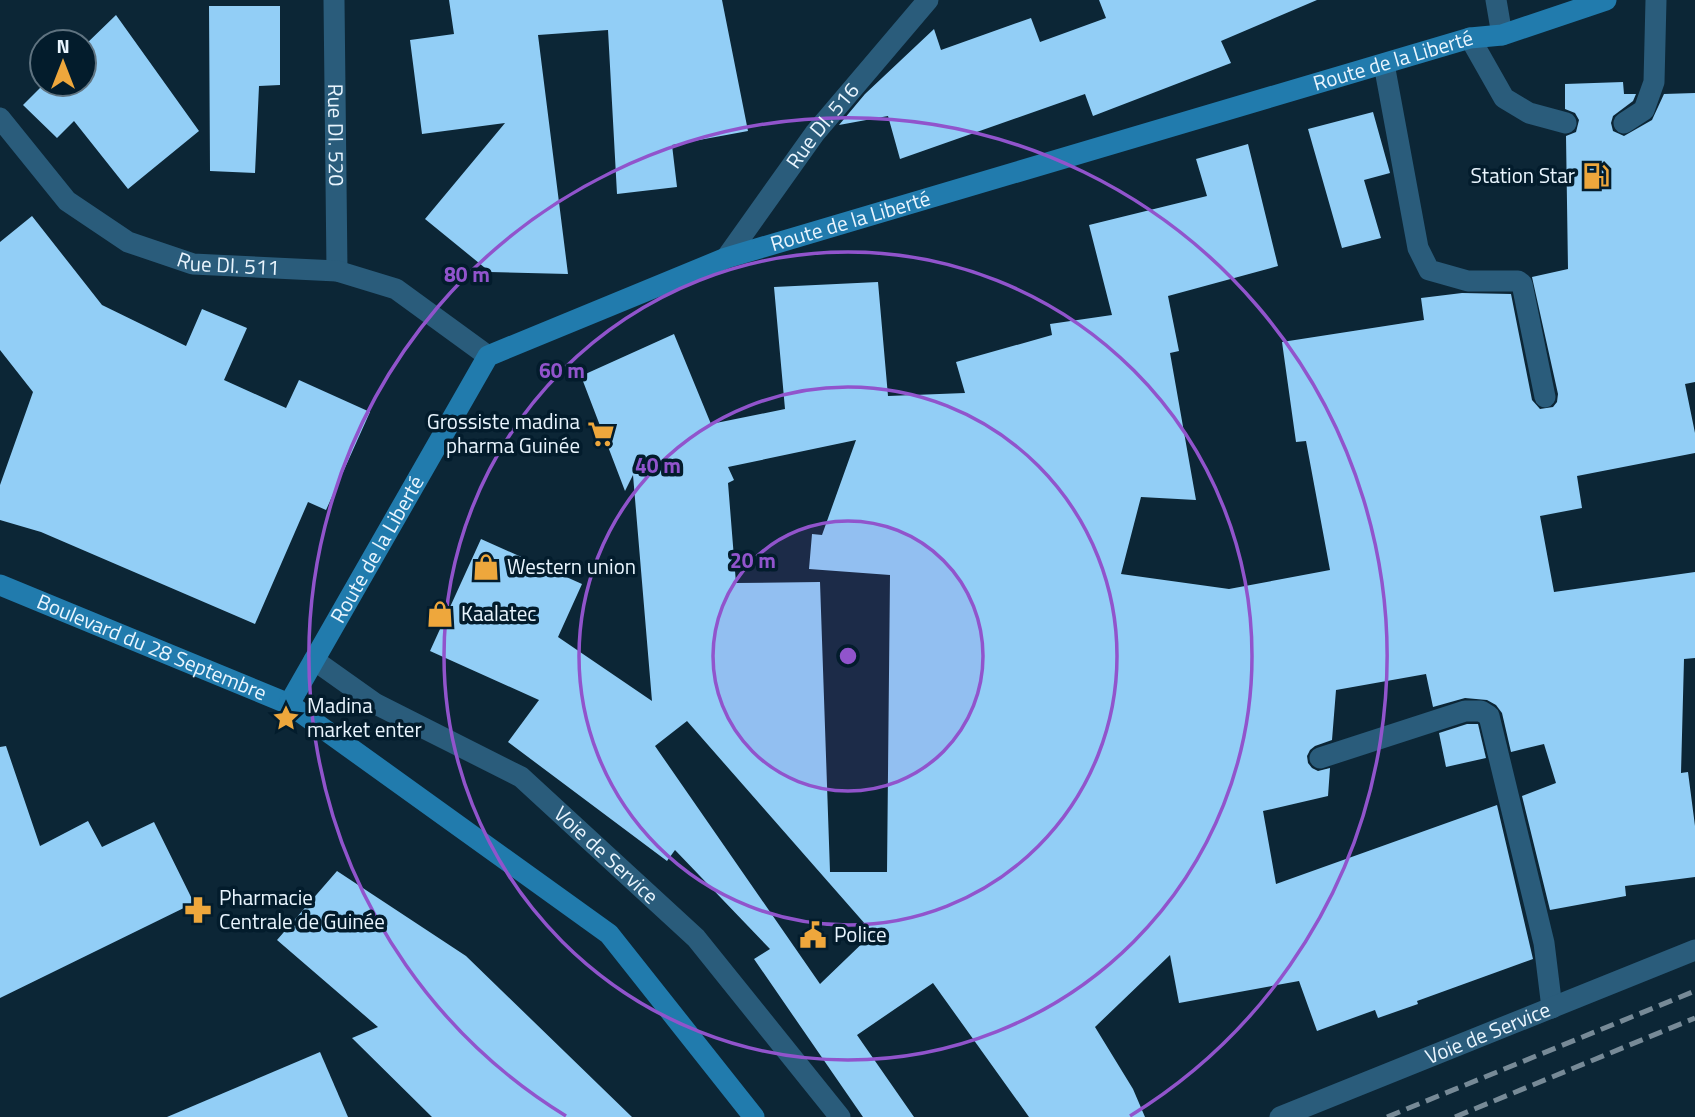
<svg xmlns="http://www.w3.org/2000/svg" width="1695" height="1117" font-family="'Titillium Web',sans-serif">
<rect width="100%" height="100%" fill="#0c2636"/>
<!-- building -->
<g fill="#92cef6" fill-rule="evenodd">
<polygon points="449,0 722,0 748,131 672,145 677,187 617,194 608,30 538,35 568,274 490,272 425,219 505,123 422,134 410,40 454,34"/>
<polygon points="1099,0 1317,0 1221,41 1231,63 1093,116 1085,94 900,159 888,116 839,125 865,94 934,29 941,50 1031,18 1040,42 1106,18"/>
<polygon points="209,6 280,6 280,85 259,86 255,173 210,171"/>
<polygon points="116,15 199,131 128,189 74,121 57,138 23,105 44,84 84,84 84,46"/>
<path d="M1623,82L1624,94H1636L1633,101L1613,116L1611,123L1613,131L1624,136L1652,120L1664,94L1695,93V382L1685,384L1695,433V453L1577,476L1582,508L1540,516L1554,592L1695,572V658L1684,659L1681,773L1688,772L1695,826V877L1625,886L1626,896L1550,910L1522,796L1556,783L1544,744L1511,752L1502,713L1496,705L1487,700L1465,698L1433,707L1426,674L1336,690L1332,740L1315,746L1310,750L1307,756L1308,763L1312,768L1318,771L1330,768L1328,796L1263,811L1276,884L1497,805L1533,959L1417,1001L1418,1004L1378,1018L1375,1010L1317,1031L1299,981L1179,1003L1170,955L1095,1027L1133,1089L1145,1117H1029L933,983L857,1035L914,1117H863L754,959L770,949L675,850L667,861L508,742L539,700L430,651L481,539L582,584L558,637L652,701L633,475L625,491L581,376L674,334L711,424L785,409L774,287L878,282L888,396L965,393L956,362L1052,335L1050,324L1112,315L1089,225L1207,196L1196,159L1248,144L1278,266L1168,296L1179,351L1170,353L1196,500L1141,497L1121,574L1229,589L1330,570L1306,441L1296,442L1282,342L1424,320L1421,298L1462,293L1511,294L1532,400L1540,409L1553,407L1557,402L1558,394L1532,277L1568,269L1566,136L1576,132L1579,120L1575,113L1565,109V84ZM856,440L822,535L812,534L809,569L890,575L887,872H830L820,582L736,583L728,483L734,480L728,467ZM687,721L873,933L820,984L655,746Z"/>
<polygon points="1373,112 1390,173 1364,180 1381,238 1342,248 1308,129"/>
<polygon points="32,216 102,305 186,346 202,309 247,328 224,380 286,408 299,380 370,412 326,510 308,502 255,624 41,532 0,520 0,485 33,392 0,350 0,242"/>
<polygon points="1467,724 1478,724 1486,758 1446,767 1439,733"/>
<polygon points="6,746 40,846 88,821 102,847 154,822 194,903 0,998 0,747"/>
<polygon points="337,871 466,956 632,1117 432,1117 352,1038 378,1027 277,940"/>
<polygon points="320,1052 348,1117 167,1117"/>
</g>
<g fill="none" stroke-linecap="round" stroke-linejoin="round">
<!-- lane -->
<g stroke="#2a5c7b" stroke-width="21">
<polyline points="1470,38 1504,98 1529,113 1566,123"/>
<polyline points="1624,123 1644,110 1654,82 1656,0"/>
</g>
<!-- street -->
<g stroke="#2a5c7b" stroke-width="21">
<path id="s1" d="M334,0L337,271"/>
<polyline points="1496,0 1502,35"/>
<polyline points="1384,64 1418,248 1429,270 1468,281 1518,281 1522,284 1545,397"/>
<path id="s2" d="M0,118L67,201L128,242L193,264L337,271L396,289L488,356"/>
<path id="s3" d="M726,258L815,133L928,0"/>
<path id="s4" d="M314,660L376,704L521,777L696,938L840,1117"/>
<polyline points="1320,758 1465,711 1481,711 1489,716 1544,943 1552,1008"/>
<path id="s5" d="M1280,1117L1695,950"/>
</g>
<!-- secondary -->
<g stroke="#217bad" stroke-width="21">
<path id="s6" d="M0,585L289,704L609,934L754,1117"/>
<path id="s7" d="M289,704L488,356L726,258L1470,38L1502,35L1606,0"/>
</g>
<!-- rail -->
<g stroke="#778a97" stroke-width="5" stroke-dasharray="14 7" stroke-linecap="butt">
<polyline points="1387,1117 1695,991"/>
<polyline points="1455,1117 1695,1018"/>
</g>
</g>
<!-- distance rings -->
<circle cx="848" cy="656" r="135" fill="#9154cc" fill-opacity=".12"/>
<g fill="none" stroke="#9154cc" stroke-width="3.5">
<circle cx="848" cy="656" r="135"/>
<circle cx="848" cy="656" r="269"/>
<circle cx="848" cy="656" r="404"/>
<path d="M566 1116A539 539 0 1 1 1130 1116"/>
</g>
<!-- icons -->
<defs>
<symbol id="fuel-bare" viewBox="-9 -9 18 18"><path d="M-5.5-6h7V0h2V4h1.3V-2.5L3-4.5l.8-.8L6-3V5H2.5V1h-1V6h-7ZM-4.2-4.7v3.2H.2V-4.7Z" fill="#eea73c" stroke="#031c2c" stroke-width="2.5" paint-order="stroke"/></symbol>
<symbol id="supermarket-bare" viewBox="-9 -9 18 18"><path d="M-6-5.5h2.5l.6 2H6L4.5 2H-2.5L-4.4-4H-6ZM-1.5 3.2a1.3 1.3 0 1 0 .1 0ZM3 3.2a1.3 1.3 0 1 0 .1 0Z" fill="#eea73c" stroke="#031c2c" stroke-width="2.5" paint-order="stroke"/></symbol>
<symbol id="shop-bare" viewBox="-9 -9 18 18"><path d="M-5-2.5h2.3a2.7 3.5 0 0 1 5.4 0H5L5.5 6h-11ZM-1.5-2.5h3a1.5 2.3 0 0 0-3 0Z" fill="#eea73c" stroke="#031c2c" stroke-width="2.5" paint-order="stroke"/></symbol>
<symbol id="sight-bare" viewBox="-9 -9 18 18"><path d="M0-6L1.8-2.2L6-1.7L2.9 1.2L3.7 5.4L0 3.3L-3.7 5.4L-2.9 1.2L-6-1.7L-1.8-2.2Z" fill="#eea73c" stroke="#031c2c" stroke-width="2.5" paint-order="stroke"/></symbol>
<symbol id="pharmacy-bare" viewBox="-9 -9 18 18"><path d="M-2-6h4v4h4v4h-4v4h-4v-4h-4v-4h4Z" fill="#eea73c" stroke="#031c2c" stroke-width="2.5" paint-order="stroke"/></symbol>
<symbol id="civic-bare" viewBox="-9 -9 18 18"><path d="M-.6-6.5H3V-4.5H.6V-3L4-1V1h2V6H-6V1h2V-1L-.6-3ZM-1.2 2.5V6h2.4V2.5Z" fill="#eea73c" stroke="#031c2c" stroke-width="2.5" paint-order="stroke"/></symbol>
</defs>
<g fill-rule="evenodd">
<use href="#fuel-bare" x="1577" y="157" width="38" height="38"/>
<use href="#supermarket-bare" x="582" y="415" width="38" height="38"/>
<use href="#shop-bare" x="467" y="548" width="38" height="38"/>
<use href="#shop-bare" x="421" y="595" width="38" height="38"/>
<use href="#sight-bare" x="267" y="699" width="38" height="38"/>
<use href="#pharmacy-bare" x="179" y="891" width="38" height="38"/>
<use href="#civic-bare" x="794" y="916" width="38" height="38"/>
</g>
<g text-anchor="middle" stroke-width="7" stroke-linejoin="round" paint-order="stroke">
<!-- street labels -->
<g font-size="21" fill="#e9f5fe" stroke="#031c2c">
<text dy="7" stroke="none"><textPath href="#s7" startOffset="1354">Route de la Liberté</textPath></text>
<text dy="7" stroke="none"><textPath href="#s3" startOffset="164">Rue DI. 516</textPath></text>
<text dy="7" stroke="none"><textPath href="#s1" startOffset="135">Rue DI. 520</textPath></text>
<text dy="7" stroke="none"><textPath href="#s7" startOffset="788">Route de la Liberté</textPath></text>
<text dy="7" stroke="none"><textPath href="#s2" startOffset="284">Rue DI. 511</textPath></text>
<text dy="7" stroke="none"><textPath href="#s7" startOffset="178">Route de la Liberté</textPath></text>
<text dy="7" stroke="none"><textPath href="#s6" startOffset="164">Boulevard du 28 Septembre</textPath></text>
<text dy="7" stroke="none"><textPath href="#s4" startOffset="354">Voie de Service</textPath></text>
<text dy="7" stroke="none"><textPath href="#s5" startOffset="224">Voie de Service</textPath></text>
</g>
<!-- poi labels -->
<g font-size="21" fill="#e9f5fe" stroke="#031c2c" text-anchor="start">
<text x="1575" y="183" text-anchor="end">Station Star</text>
<text x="580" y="429" text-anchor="end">Grossiste madina<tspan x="580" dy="24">pharma Guinée</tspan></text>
<text x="507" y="574">Western union</text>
<text x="461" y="621">Kaalatec</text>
<text x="307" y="713">Madina<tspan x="307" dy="24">market enter</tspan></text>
<text x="219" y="905">Pharmacie<tspan x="219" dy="24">Centrale de Guinée</tspan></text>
<text x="834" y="942">Police</text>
</g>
</g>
<circle cx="848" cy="656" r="10" fill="#9154cc" stroke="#031c2c" stroke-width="3.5"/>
<g font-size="21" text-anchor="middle" font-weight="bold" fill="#9154cc" stroke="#031c2c" stroke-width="7" stroke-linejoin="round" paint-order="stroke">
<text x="467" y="282">80 m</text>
<text x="562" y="378">60 m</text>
<text x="658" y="473">40 m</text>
<text x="753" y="568">20 m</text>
</g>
<!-- north arrow -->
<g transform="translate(63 63)"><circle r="33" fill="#031c2c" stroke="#5f7380" stroke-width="2"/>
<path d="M0-5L12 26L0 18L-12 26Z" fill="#eea73c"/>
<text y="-10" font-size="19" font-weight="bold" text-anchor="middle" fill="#e9f5fe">N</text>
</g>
</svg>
